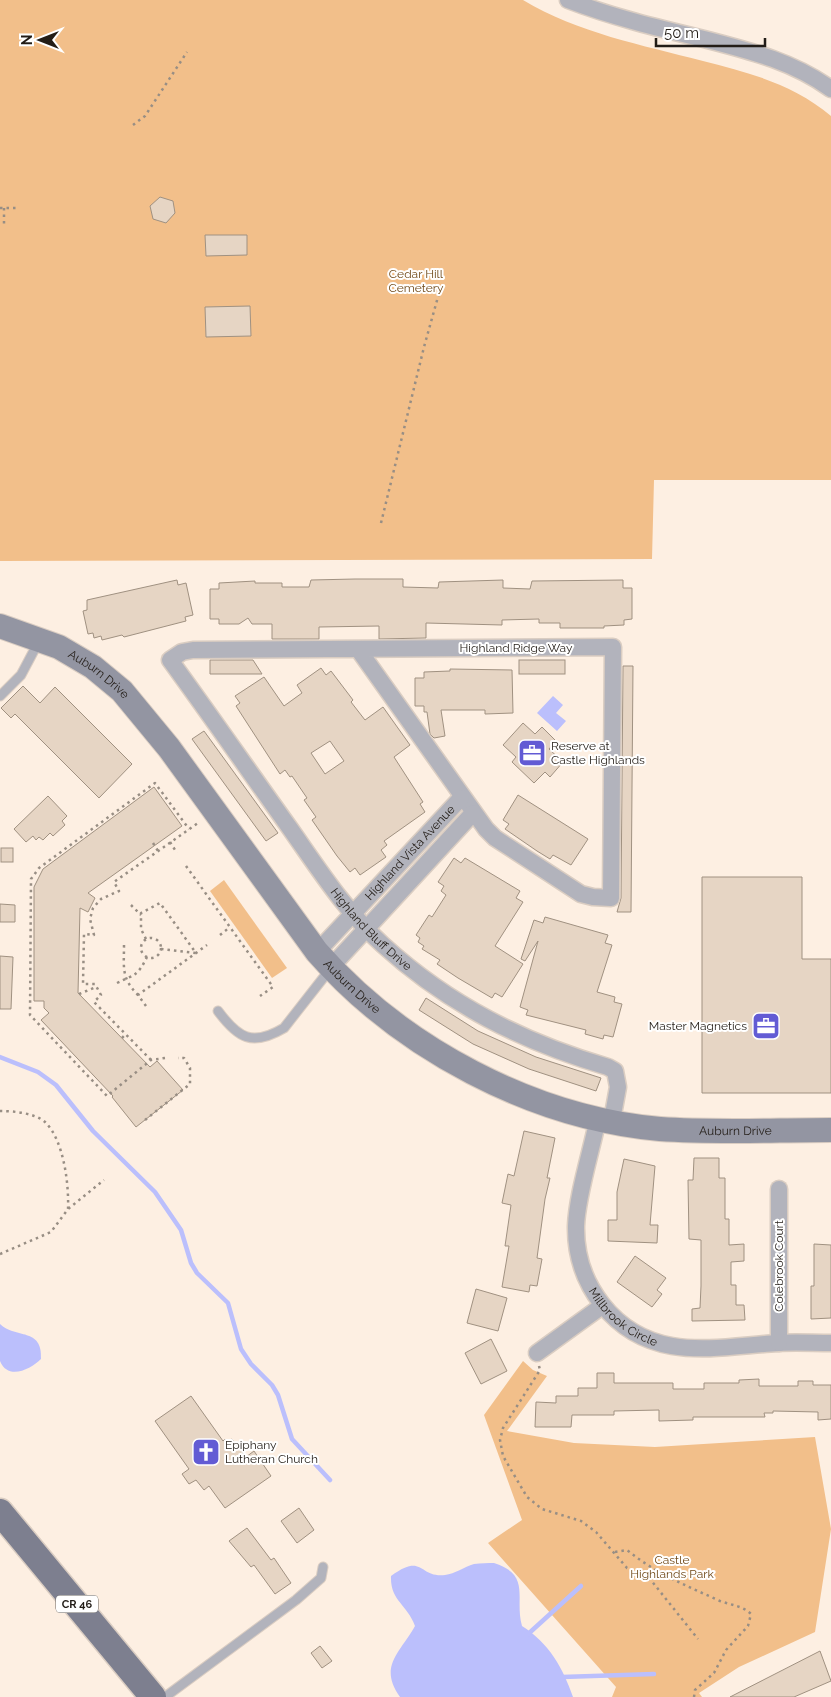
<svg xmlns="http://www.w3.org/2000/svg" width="831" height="1697" font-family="Raleway,sans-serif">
<rect width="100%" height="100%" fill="#fdefe2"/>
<!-- green -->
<g fill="#f2bf8a">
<path d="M0,0H523C578,33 642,45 703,61C750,73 793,84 831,116V480H654L652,559L0,561Z"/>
<polygon points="224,880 287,968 272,978 210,891"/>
<polygon points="523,1361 533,1370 547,1376 507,1431 574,1443 655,1447 815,1437 831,1529 815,1632 739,1667 699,1693 702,1697 612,1697 616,1687 488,1543 522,1520 484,1415"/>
</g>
<!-- water -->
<g fill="#bbbffc">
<polygon points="553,696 563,705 556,713 566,721 557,731 537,713"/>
<path d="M0,1324C15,1339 43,1327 41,1359C31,1369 8,1381 0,1361C0,1352 0,1334 0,1324Z"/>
<path d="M494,1563C532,1575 514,1598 522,1626C549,1643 563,1668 573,1697H400C378,1666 400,1653 415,1626C407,1604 390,1601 391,1576C424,1552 418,1578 445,1575C455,1574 464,1567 474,1564C481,1563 488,1563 494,1563Z"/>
</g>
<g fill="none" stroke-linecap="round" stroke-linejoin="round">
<!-- stream -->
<g stroke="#bbbffc" stroke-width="4.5">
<polyline points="0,1057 38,1072 56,1085 93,1131 155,1192 181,1230 191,1263 197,1273 228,1303 241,1349 251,1364 272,1385 278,1395 292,1439 330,1480"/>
<polyline points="527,1635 581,1586"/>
<polyline points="562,1677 654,1674"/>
</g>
</g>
<!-- building -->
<g fill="#e6d5c4" stroke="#a09181" fill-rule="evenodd">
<polygon points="160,197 173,201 175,213 166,223 153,219 150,206"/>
<polygon points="205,235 247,235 247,255 206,256"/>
<polygon points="250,306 251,336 206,337 205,307"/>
<polygon points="355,579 403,579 403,587 438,588 439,582 503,580 503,588 530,589 532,581 623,580 623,588 632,588 632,619 624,620 624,625 604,626 604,628 560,628 560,623 539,623 539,619 502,620 502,625 426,623 426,638 379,639 379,626 319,627 319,639 272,639 272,624 252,624 248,618 239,624 219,624 219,619 210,619 210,589 219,589 219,583 255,581 255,583 282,583 282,587 309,587 311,580"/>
<polygon points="177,580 178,585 186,583 193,615 185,617 186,621 124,637 122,635 102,640 101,636 94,638 93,633 88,634 83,611 87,610 87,600"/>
<polygon points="210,660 253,660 262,674 210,674"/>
<rect x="519" y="660" width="46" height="14"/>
<polygon points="623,666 633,666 631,912 617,912 621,898"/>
<path d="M321,668L326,675L331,671L353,700L351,702L365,720L383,707L410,745L394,757L423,802L420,804L425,812L384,841L387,845L381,850L386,857L360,875L355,868L350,872L337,856L312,820L316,817L304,800L307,798L292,776L290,777L285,770L280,774L236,706L240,703L235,696L264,677L284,706L302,693L297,685ZM330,741L344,761L325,774L311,753Z"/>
<polygon points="450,669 512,670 513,713 485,714 485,710 441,710 445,736 434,738 430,734 427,712 424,712 424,706 415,706 415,678 424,678 424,672 450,671"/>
<polygon points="23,686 40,703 55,687 132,764 99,798 15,714 11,718 1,708"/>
<polygon points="523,723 535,734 542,727 556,741 549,749 563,762 550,777 545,772 534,783 512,762 516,757 503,745"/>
<polygon points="204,731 278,833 266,841 192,739"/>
<polygon points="154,787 182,826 88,893 95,898 88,912 80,908 78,993 150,1067 157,1061 183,1090 136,1127 112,1097 113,1096 41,1020 49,1013 44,1008 44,1001 34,1001 34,887 43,869"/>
<polygon points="518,795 588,839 571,865 553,855 550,859 537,851 505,829 509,824 503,820"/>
<polygon points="48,796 67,816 62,821 65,825 53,836 50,833 43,840 39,837 36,840 33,836 26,842 14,829"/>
<rect x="1" y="848" width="12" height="14"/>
<polygon points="454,858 461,863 465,858 520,891 516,898 523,902 495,946 523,964 502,997 495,993 492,998 458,978 437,964 440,960 422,949 424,946 418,942 420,938 416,935 429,915 432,917 446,895 441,891 444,886 438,882"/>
<polygon points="702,877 802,877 802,959 831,959 831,1093 702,1093"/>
<polygon points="0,904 15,905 15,922 0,922"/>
<polygon points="545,917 608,935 605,943 612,945 597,992 615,997 614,1002 622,1004 613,1037 604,1035 603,1039 585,1034 586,1030 526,1015 528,1010 520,1007 538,941 525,961 521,959 534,920 543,923"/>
<polygon points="0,956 13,957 11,1009 0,1009"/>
<polygon points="426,998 478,1031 536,1057 601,1078 596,1091 529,1069 473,1044 419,1010"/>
<polygon points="524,1131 555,1138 547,1178 550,1178 545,1199 537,1258 542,1259 537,1286 530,1285 529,1292 502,1287 509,1246 505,1246 511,1205 502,1203 508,1174 514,1176"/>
<polygon points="694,1158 719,1158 719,1178 725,1178 725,1219 729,1219 729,1245 744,1244 744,1261 731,1262 731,1285 736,1285 736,1305 744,1305 745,1320 692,1321 692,1309 700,1308 701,1286 701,1240 689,1239 688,1180 693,1180"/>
<polygon points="624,1159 655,1166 650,1225 658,1225 657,1243 608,1241 608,1220 617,1220 617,1192"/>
<polygon points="814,1244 831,1245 831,1318 811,1319 811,1286 814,1286"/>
<polygon points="635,1256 666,1278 657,1290 662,1294 652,1307 617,1282"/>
<polygon points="476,1289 507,1298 498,1331 467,1323"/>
<polygon points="491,1339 507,1371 481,1384 465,1353"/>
<polygon points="597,1373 614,1373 614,1383 673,1383 673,1389 704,1389 704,1383 739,1383 739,1380 759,1379 759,1386 798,1386 798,1381 813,1381 813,1385 831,1385 831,1419 818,1420 818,1412 773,1411 773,1413 764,1413 765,1417 693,1417 693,1420 659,1421 659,1410 614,1411 614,1415 572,1415 571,1427 535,1427 536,1402 556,1403 556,1396 578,1396 578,1388 597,1388"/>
<polygon points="191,1396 223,1441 225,1439 227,1442 232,1439 246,1457 254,1451 271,1476 225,1508 209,1486 204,1490 196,1480 189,1484 182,1474 189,1469 155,1421"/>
<polygon points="299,1508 314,1530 297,1543 281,1521"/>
<polygon points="247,1528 271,1560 274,1558 291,1583 275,1594 254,1565 251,1567 229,1541"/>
<polygon points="320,1646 332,1661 322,1668 311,1653"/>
<polygon points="820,1651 831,1681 794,1697 730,1697"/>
</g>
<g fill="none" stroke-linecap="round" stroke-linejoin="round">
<defs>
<g id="lane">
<polyline points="0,696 21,675 39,641"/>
<path d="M218,1011C238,1038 252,1047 284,1028L331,968"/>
<polyline points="165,1697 296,1600 321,1578 323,1567"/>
</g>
<g id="street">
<path d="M568,0C612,17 658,28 704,39C750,51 792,61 831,89"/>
<path id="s1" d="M358,649L486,829L495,838L581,894L593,897L611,898L613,647L193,650L182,652L170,660C210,715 249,771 289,827C318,868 345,911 383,945C449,1005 523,1042 608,1067L615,1071L618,1087L612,1120"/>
<path id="s2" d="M317,952L461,798"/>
<polyline points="331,967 473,813"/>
<path id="s3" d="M598,1118C592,1149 577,1195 576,1226C575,1284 614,1336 672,1346C706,1352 743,1345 778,1343C795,1342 813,1343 831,1343"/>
<polyline points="779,1189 779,1343"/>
<polyline points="537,1353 602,1306"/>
</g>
<g id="secondary">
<path id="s4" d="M0,626L59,647L93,667L122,691L169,748L317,952C401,1048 533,1118 660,1129C717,1133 774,1130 831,1130"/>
</g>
<polyline id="primary" points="0,1512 153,1697"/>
</defs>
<!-- lane casing -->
<use href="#lane" stroke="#dacdc2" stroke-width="11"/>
<!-- street casing -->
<use href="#street" stroke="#dacdc2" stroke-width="19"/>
<!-- secondary casing -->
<use href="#secondary" stroke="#dacdc2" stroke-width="26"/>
<!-- primary casing -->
<use href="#primary" stroke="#dacdc2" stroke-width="29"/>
<!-- path -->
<g stroke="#988e84" stroke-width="2.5" stroke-dasharray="2.5 4" stroke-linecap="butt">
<polyline points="133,125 145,116 187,52"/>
<polyline points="0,208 17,208"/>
<polyline points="4,208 4,224"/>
<polyline points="381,523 424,347 441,286"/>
<polyline points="170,842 177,853"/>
<polyline points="153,843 158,851"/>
<polyline points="186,866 273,987 260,996"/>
<polyline points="131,905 141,915"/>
<polyline points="220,935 230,927"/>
<circle cx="151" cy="948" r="10"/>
<polyline points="146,939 141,929 141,913 160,903 196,953"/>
<path d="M124,945C124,968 121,978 138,995"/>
<polyline points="161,949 196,953"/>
<path d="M117,983C135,974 137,977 147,957"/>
<polyline points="79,994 96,987"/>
<polyline points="146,1006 138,995 207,945"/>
<polyline points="122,1038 126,1034"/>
<polyline points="165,1058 151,1060 107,1096 30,1015 31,879 39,868 155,783 189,829"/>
<polyline points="151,1060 94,1002 101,995 95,984 83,984 84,934 94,935 90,919 93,908 101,899 119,891 114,882 198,823"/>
<path d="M0,1111C13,1111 35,1113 45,1122C64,1140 69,1185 68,1209"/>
<polyline points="145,1120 190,1084 190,1068 184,1058 178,1058"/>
<polyline points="0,1254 51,1232 68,1209 104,1180"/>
<polyline points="539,1366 540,1370 503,1428 500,1440 503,1456 527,1497 542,1509 581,1521 596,1532 627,1568 650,1579 698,1639"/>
<path d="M615,1552L627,1550C655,1573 687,1586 720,1601C731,1605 743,1606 751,1614L748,1626L726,1650L714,1673L695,1690L694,1697"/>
</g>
<!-- lane -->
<use href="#lane" stroke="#b2b3bc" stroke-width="9"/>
<!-- street -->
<use href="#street" stroke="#b2b3bc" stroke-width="16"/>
<!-- secondary -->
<use href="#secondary" stroke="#9395a2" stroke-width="24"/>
<!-- primary -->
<use href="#primary" stroke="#7d7f8f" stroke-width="26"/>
</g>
<!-- icons -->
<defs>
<symbol id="office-square" viewBox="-11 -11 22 22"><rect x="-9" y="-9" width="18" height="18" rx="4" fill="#625bd4" stroke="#fff"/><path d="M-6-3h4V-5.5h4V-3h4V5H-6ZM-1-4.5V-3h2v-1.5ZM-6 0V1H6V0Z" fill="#fff"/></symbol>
<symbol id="church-square" viewBox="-11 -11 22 22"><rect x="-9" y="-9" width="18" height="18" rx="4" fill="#625bd4" stroke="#fff"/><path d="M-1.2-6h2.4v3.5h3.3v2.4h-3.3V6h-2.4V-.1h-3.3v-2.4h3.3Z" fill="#fff"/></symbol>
</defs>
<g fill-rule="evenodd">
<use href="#office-square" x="516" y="737" width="32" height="32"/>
<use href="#office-square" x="750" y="1010" width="32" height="32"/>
<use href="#church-square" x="190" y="1436" width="32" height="32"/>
</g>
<g text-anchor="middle" stroke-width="4" stroke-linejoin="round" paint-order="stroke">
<!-- shield labels -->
<rect fill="#fff" stroke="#65615d" stroke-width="1" x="56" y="1595.5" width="42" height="17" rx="4"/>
<g font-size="11" font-weight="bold" fill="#231d17">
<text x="77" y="1608">CR 46</text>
</g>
<!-- park labels -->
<g font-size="12" fill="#704918" stroke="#fff">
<text x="416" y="278">Cedar Hill<tspan x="416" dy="14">Cemetery</tspan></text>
<text x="672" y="1564">Castle<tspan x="672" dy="14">Highlands Park</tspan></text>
</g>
<!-- street labels -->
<g font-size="12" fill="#231d17" stroke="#fff">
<text x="516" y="652">Highland Ridge Way</text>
<text dy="4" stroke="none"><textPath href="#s4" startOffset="111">Auburn Drive</textPath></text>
<text dy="4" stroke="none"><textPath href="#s2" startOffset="136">Highland Vista Avenue</textPath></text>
<text dy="4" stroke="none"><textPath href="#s1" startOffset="1400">Highland Bluff Drive</textPath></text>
<text dy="4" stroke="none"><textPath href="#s4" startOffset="515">Auburn Drive</textPath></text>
<text dy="4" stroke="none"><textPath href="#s4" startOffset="936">Auburn Drive</textPath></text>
<text transform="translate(779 1266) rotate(-90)" y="4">Colebrook Court</text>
<text dy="4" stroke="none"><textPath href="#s3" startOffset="219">Millbrook Circle</textPath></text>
</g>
<!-- poi labels -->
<g font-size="12" fill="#231d17" stroke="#fff" text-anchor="start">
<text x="551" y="750">Reserve at<tspan x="551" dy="14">Castle Highlands</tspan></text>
<text x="747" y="1030" text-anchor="end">Master Magnetics</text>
<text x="225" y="1449">Epiphany<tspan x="225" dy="14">Lutheran Church</tspan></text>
</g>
</g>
<!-- north arrow -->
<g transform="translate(40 40) rotate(270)" stroke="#ffffff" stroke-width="4" paint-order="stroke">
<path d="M0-4L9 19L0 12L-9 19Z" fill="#231d17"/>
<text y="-8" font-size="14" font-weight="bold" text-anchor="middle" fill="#231d17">N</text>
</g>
<!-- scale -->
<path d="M656 38v8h109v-8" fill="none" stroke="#231d17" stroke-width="2.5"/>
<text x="664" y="38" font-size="15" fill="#231d17" stroke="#ffffff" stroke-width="4" paint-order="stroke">50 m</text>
</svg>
